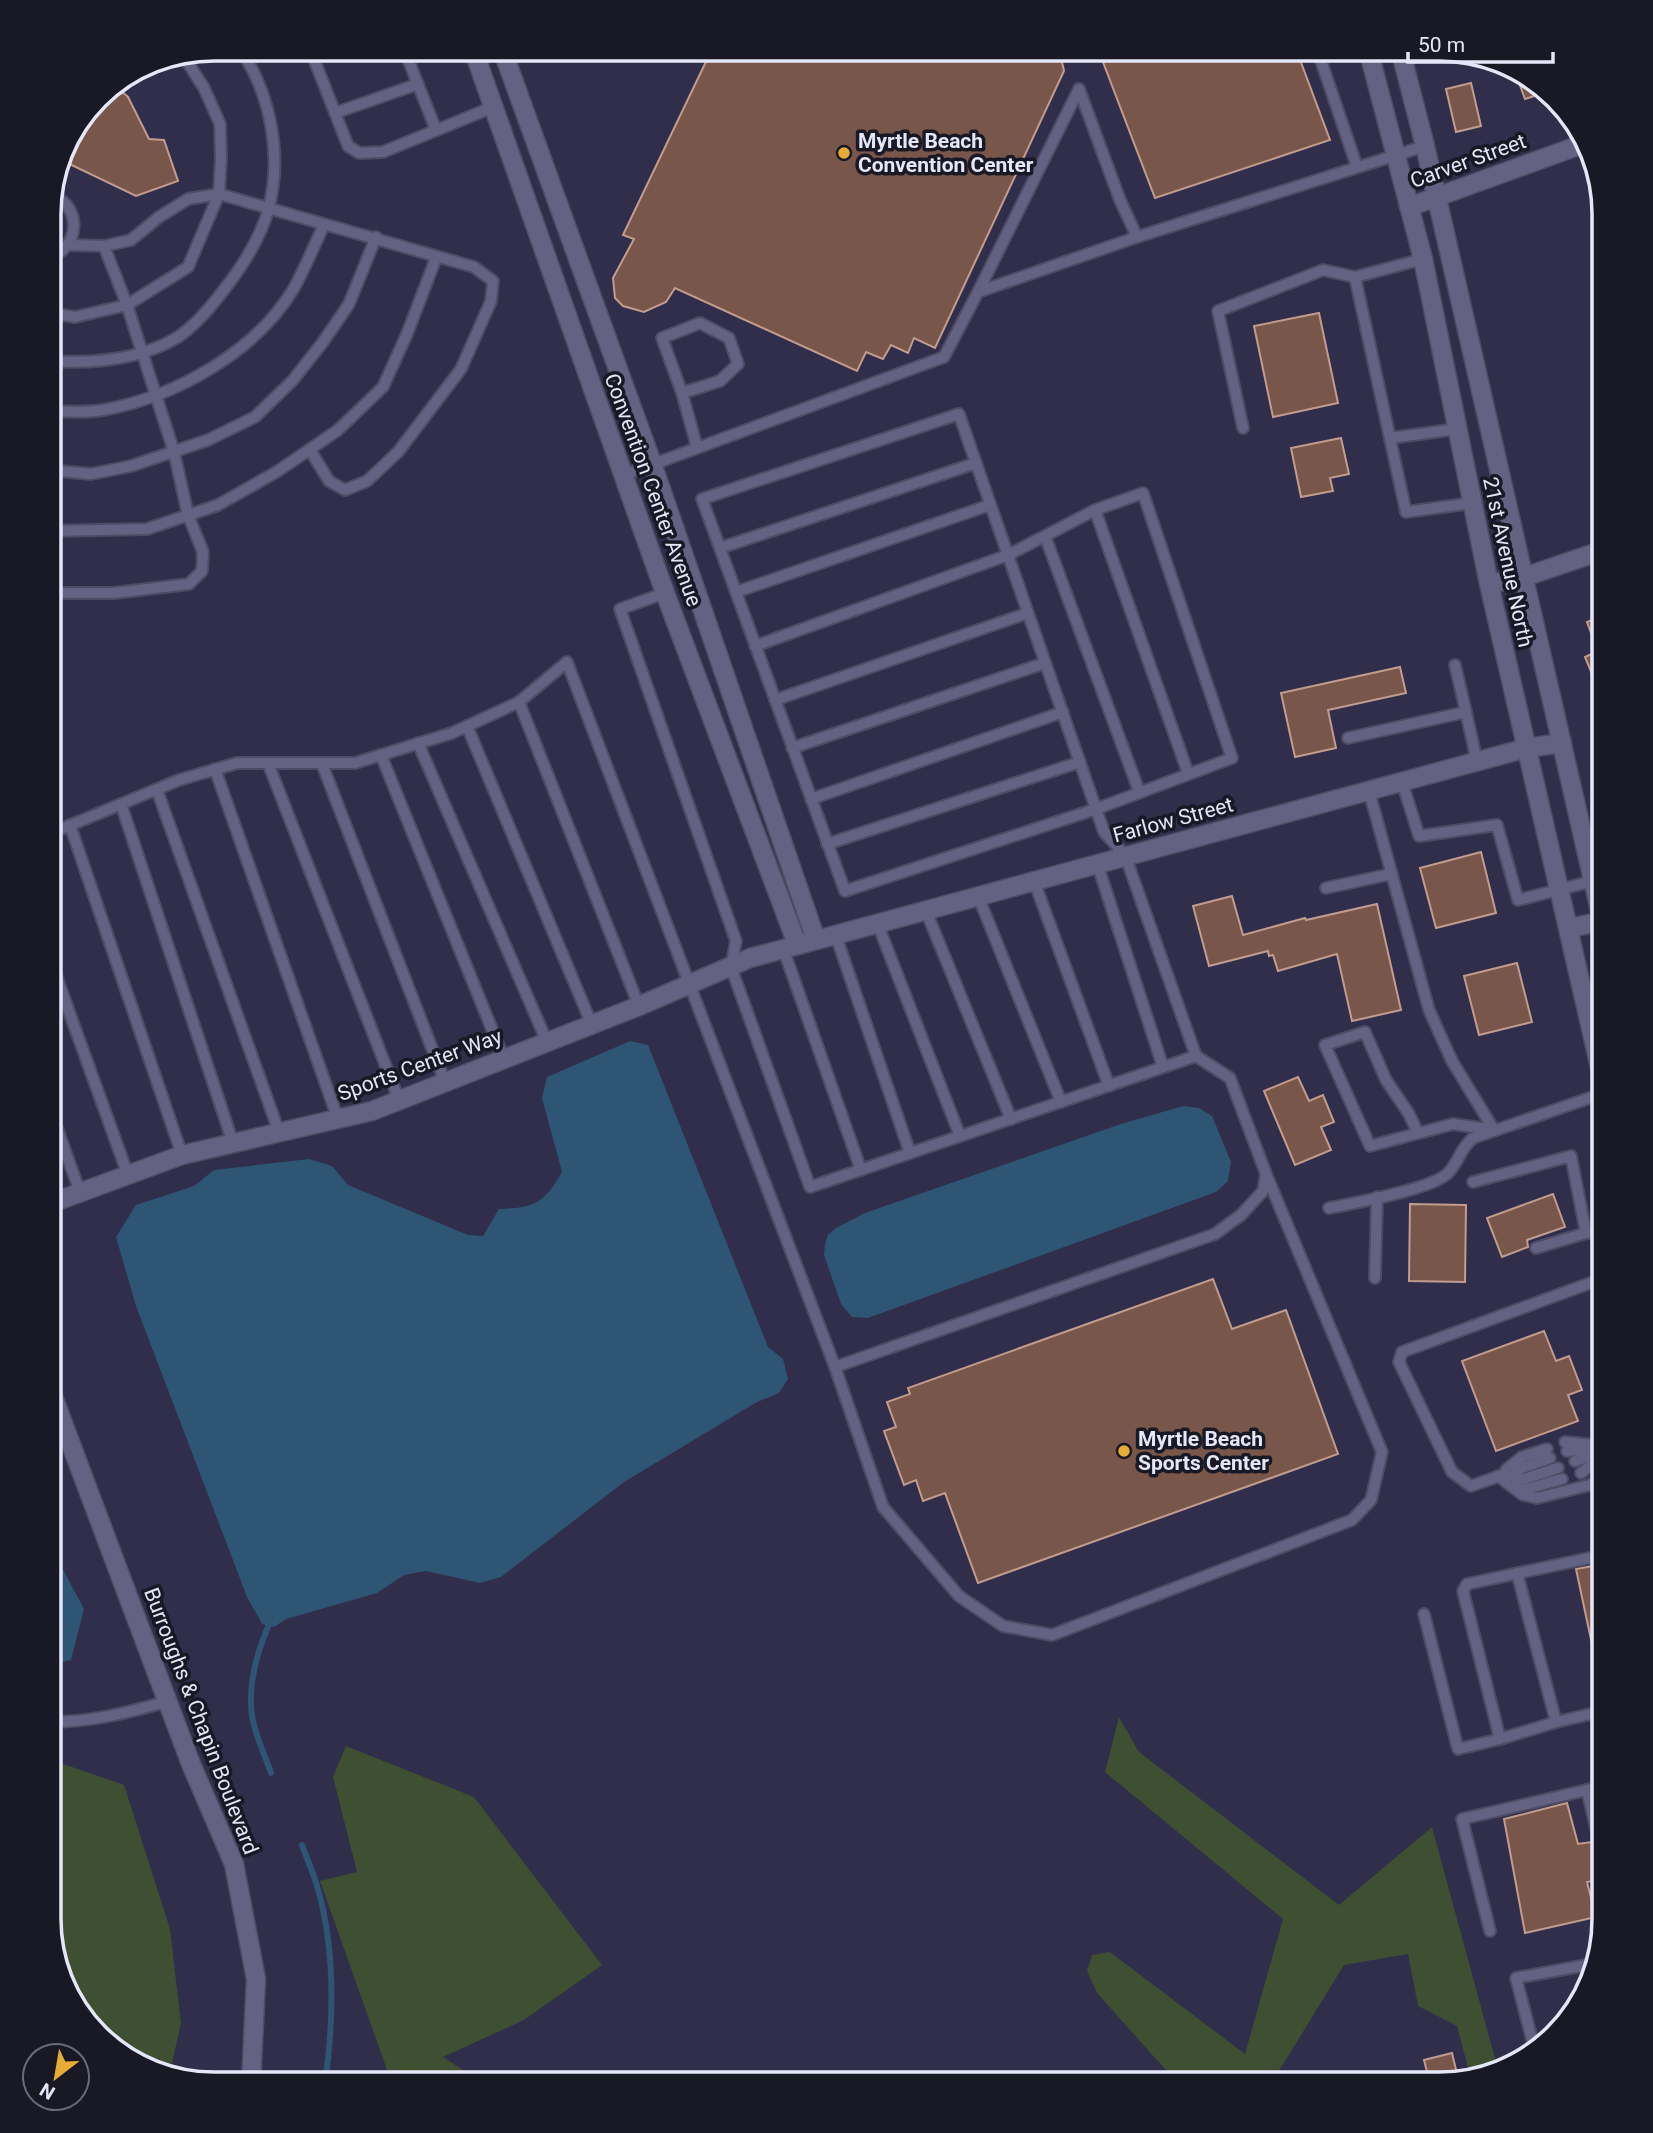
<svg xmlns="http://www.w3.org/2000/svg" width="1653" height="2133" font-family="Roboto,sans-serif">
<rect width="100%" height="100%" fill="#302e4a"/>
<!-- green -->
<g fill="#3e4f32">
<polygon points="1119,1717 1139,1752 1339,1905 1432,1827 1497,2066 1470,2075 1457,2026 1418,2006 1408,1954 1344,1965 1271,2084 1165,2084 1172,2077 1097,1993 1087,1971 1092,1955 1110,1952 1245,2054 1283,1919 1105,1772"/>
<polygon points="346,1746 474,1797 602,1965 524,2020 443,2057 485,2084 392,2084 320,1881 357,1872 333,1777"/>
<polygon points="49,1759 124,1785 170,1929 181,2023 170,2072 132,2062 77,2010 49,1919"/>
</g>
<!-- water -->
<g fill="#2e5573">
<path d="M630,1041L648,1045L768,1347L783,1359L788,1379L779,1393L757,1402L624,1482L501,1577L480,1583L426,1571L404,1575L377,1593L286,1619L274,1627L262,1624L247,1597L136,1306L116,1237L136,1205L194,1186L214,1170L309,1159L332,1166L348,1185L468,1235L483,1236L499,1209C535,1208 544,1203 562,1172L542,1098L547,1077Z"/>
<polygon points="1183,1106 1199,1108 1212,1116 1231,1162 1228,1181 1216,1192 868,1318 852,1317 841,1304 824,1255 825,1244 828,1235 836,1228 865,1213 1121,1124"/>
<polygon points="49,1543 84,1609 71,1660 49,1665"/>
</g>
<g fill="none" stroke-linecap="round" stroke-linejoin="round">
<!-- stream -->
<g stroke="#2e5573" stroke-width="6">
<path d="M271,1620C258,1649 247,1683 252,1716C255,1735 265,1755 271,1773"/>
<path d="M302,1845C307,1859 313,1872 317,1886C336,1950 334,2019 325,2084"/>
</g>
</g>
<!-- building -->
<g fill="#78564a" stroke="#c29c8e" stroke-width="2">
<polygon points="712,49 1059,49 1064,71 935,348 914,338 908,353 891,345 883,359 866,352 857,371 675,288 666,302 644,312 623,306 615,298 613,278 634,239 623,235"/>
<polygon points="1098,49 1296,49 1330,140 1155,198"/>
<polygon points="1514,69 1521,71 1544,93 1525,99"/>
<polygon points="1471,83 1481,126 1456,132 1446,89"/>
<polygon points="114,85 128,97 149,139 164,140 178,181 136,196 61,160 66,142 105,90"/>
<polygon points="1319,313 1338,403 1273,417 1254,326"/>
<polygon points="1341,438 1349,474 1330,478 1333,491 1301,497 1291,448"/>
<polygon points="1604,615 1604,703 1585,657 1598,651 1587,622"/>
<polygon points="1400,667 1406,693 1328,710 1336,748 1295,757 1281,693"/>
<polygon points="1481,852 1496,913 1436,928 1420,868"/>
<polygon points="1232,896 1243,935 1305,918 1306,920 1377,904 1401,1010 1352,1021 1337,954 1278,971 1273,955 1269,956 1268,951 1209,966 1193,906"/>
<polygon points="1517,963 1532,1022 1479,1035 1464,976"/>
<polygon points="1298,1077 1309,1101 1323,1095 1334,1122 1321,1127 1331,1150 1295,1165 1264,1091"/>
<polygon points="1553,1194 1565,1227 1527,1240 1528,1247 1502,1257 1487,1218"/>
<polygon points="1410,1204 1466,1205 1465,1282 1409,1281"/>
<polygon points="1213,1279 1232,1329 1286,1310 1338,1454 978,1583 945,1493 923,1501 916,1480 904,1485 884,1431 896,1427 887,1402 910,1394 908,1388"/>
<polygon points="1544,1331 1556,1361 1569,1356 1582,1390 1568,1395 1578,1421 1496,1451 1462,1361"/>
<polygon points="1604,1564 1604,1667 1597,1668 1576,1569"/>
<polygon points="1567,1803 1578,1844 1591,1842 1596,1848 1604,1847 1604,1879 1587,1882 1596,1917 1525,1933 1504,1819"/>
<polygon points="1452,2053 1458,2078 1439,2084 1430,2084 1424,2060"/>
</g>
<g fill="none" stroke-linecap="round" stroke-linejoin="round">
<defs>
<g id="service">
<polyline points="310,49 348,146 359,153 383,152 493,107"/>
<polyline points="404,49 436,130"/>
<polyline points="1317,49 1357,167"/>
<polyline points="335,113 418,84"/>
<polyline points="69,245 104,246 131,240 159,217 188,199 219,194 474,267 493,281 491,301 461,369 398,452 367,481 345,490 329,481 310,450"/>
<path d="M49,257C80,249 83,205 51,195"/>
<polyline points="1355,277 1406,512 1472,503"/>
<polyline points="978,292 1079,89 1120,200 1137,237"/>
<polyline points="49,313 75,317 127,305 188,267 219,194 221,158 220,124 204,88 183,55"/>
<path d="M49,361C93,364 140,360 178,337C196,325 210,308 223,291C242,267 261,238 269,207C282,155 271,94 240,49"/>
<polyline points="682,393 720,381 738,364 729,338 700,323 662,338 682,393 697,447"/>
<path d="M49,411C67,412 86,413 103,410C175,397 256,352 294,288C305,268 314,246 324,225"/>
<polyline points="1243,428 1218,311 1323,270 1355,277 1423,259"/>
<polyline points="1390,438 1457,429"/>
<polyline points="49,470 91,474 131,466 208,440 255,417 293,380 323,342 349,304 376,237"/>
<polyline points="624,475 944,357 978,292 1137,237 1425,146"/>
<polyline points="1095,510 1188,773"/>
<polyline points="49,531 147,529 218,505 278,471 338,430 383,387 407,334 436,258"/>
<polyline points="1045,536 1139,791"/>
<polyline points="720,548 976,463"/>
<polyline points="736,592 990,505"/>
<polyline points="49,593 114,593 189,584 202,571 203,552 188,515 174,452 127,305 104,246"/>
<polyline points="665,593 620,609 736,941 731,967 810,1187 1196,1056 1125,855 1104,832 959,414 702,499 845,891 1096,809 1232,758 1143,493 1095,510 1008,555 755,646"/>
<polyline points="1455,665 1466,712"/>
<polyline points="775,700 1028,613"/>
<polyline points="519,702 639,1006"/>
<polyline points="467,726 592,1025"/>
<polyline points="1348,738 1466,712 1477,762"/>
<polyline points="418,743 547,1042"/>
<polyline points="792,748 1045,663"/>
<polyline points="381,755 504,1059"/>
<polyline points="268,763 399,1100"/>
<polyline points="322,764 445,1082"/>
<polyline points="215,769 338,1119"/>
<polyline points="1402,782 1419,836 1497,825 1518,900 1593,881"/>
<polyline points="157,790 279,1132"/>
<polyline points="1369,791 1429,1010 1452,1061 1494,1130"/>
<polyline points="811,799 1063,712"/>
<polyline points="121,804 233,1143"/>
<polyline points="70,825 182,1155"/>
<polyline points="49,834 179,780 237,763 355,763 452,733 519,702 567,662 835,1367 883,1507 959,1596 1003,1626 1052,1635 1352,1520 1371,1500 1382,1452 1266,1174"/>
<polyline points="827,844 1080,762"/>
<polyline points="1098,866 1163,1067"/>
<polyline points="1034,881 1109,1086"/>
<polyline points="1326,888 1391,874"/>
<polyline points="978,896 1061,1102"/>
<polyline points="926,911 1011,1119"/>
<polyline points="878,925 960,1136"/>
<polyline points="836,936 910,1153"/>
<polyline points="783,948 861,1170"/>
<polyline points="49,956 128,1175"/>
<polyline points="49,1106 80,1192"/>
<polyline points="1418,1133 1409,1114 1386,1080 1365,1032 1325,1045 1370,1146 1453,1124 1494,1130"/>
<polyline points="1473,1182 1571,1156 1586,1233 1604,1233"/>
<path d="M1329,1208C1354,1203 1433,1189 1448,1173C1460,1161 1458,1151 1473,1138L1604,1093"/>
<polyline points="1536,1248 1586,1233"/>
<polyline points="1375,1278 1377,1197"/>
<polyline points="1596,1280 1604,1317"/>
<polyline points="835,1367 1215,1234 1241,1215 1263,1191 1266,1174 1230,1078 1196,1056"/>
<polyline points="1565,1442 1604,1446"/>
<polyline points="1567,1451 1588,1449"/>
<polyline points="1550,1458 1471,1486 1452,1472 1399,1362 1402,1352 1604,1278"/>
<polyline points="1575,1461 1604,1451"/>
<polyline points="1506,1470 1522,1457 1547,1449"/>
<polyline points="1581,1473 1604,1455"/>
<polyline points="1498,1476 1523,1495 1537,1498 1590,1485 1604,1475"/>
<polyline points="1501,1477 1524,1479 1558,1468"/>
<polyline points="1516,1486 1523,1490 1562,1479"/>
<polyline points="1517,1573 1556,1722 1604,1711"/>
<polyline points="1424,1614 1458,1749 1500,1739 1463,1591 1467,1584 1604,1555"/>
<path d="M49,1722C91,1722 128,1713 168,1701"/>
<polyline points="1500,1739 1556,1722"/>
<polyline points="1587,1790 1599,1841"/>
<polyline points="1490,1931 1462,1819 1604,1786"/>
<polyline points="1535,2051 1516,1978 1592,1964"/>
</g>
<g id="minor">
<polyline points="473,49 665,593 797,944"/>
<polyline points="502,49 652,463 816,940"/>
<polyline points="1409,207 1583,144"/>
<polyline points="1489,584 1524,577 1604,550"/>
<polyline points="1569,928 1604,921"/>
<polyline points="49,1204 182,1155 372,1111 639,1006 750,958 1527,748 1562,743"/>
</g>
<polyline id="tertiary" points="49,1386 191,1764 234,1864 256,1979 251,2084"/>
<g id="secondary">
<polyline points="1368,49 1423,259 1489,584 1604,1085"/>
<polyline points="1400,49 1425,146 1604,928"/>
</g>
</defs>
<!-- service casing -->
<use href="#service" stroke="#4e4c64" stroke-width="14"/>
<!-- minor casing -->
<use href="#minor" stroke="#4e4c64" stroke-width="21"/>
<!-- tertiary casing -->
<use href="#tertiary" stroke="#4e4c64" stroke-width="21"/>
<!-- secondary casing -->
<use href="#secondary" stroke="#4e4c64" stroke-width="21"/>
<!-- service -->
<use href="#service" stroke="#636282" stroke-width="10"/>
<!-- minor -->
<use href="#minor" stroke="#636282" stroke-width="18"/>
<!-- tertiary -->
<use href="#tertiary" stroke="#636282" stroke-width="18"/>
<!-- secondary -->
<use href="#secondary" stroke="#636282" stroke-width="18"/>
</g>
<!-- markers -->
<g fill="#e6ac36" stroke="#191825" stroke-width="2.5">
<circle cx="844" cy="153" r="7"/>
<circle cx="1124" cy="1451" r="7"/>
</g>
<g text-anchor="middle" stroke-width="7" stroke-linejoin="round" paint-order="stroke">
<!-- poi labels -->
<g font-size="21" font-weight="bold" fill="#e6e6f9" stroke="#191825" text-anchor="start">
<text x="858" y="148">Myrtle Beach<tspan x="858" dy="24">Convention Center</tspan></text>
<text x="1138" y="1446">Myrtle Beach<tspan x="1138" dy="24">Sports Center</tspan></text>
</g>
<!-- street labels -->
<g font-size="21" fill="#e6e6f9" stroke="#191825">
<text transform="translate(1468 161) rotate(-20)" y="7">Carver Street</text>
<text transform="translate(653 490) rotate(70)" y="7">Convention Center Avenue</text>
<text transform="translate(1508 562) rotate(78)" y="7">21st Avenue North</text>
<text transform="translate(1173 820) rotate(-15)" y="7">Farlow Street</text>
<text transform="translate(420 1065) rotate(-20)" y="7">Sports Center Way</text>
<text transform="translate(201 1721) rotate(69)" y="7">Burroughs &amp; Chapin Boulevard</text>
</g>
</g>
<!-- crop -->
<path d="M0 0H1653V2133H0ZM214 61H1439A153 153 0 0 1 1592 214V1919A153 153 0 0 1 1439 2072H214A153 153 0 0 1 61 1919V214A153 153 0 0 1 214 61Z" fill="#191825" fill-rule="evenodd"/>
<path fill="none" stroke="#e6e6f9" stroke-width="3.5" d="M214 61H1439A153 153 0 0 1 1592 214V1919A153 153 0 0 1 1439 2072H214A153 153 0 0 1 61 1919V214A153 153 0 0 1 214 61Z"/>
<!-- north arrow -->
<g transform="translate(56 2077) rotate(211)"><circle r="33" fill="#191825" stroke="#6b6a7a" stroke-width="2"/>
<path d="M0-5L12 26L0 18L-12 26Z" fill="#e6ac36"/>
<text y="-10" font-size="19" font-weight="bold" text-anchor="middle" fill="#e6e6f9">N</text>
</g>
<!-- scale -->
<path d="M1408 52v10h145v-10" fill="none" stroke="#e6e6f9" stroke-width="3.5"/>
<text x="1418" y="52" font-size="21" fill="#e6e6f9" stroke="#191825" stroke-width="5" paint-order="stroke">50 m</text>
</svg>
